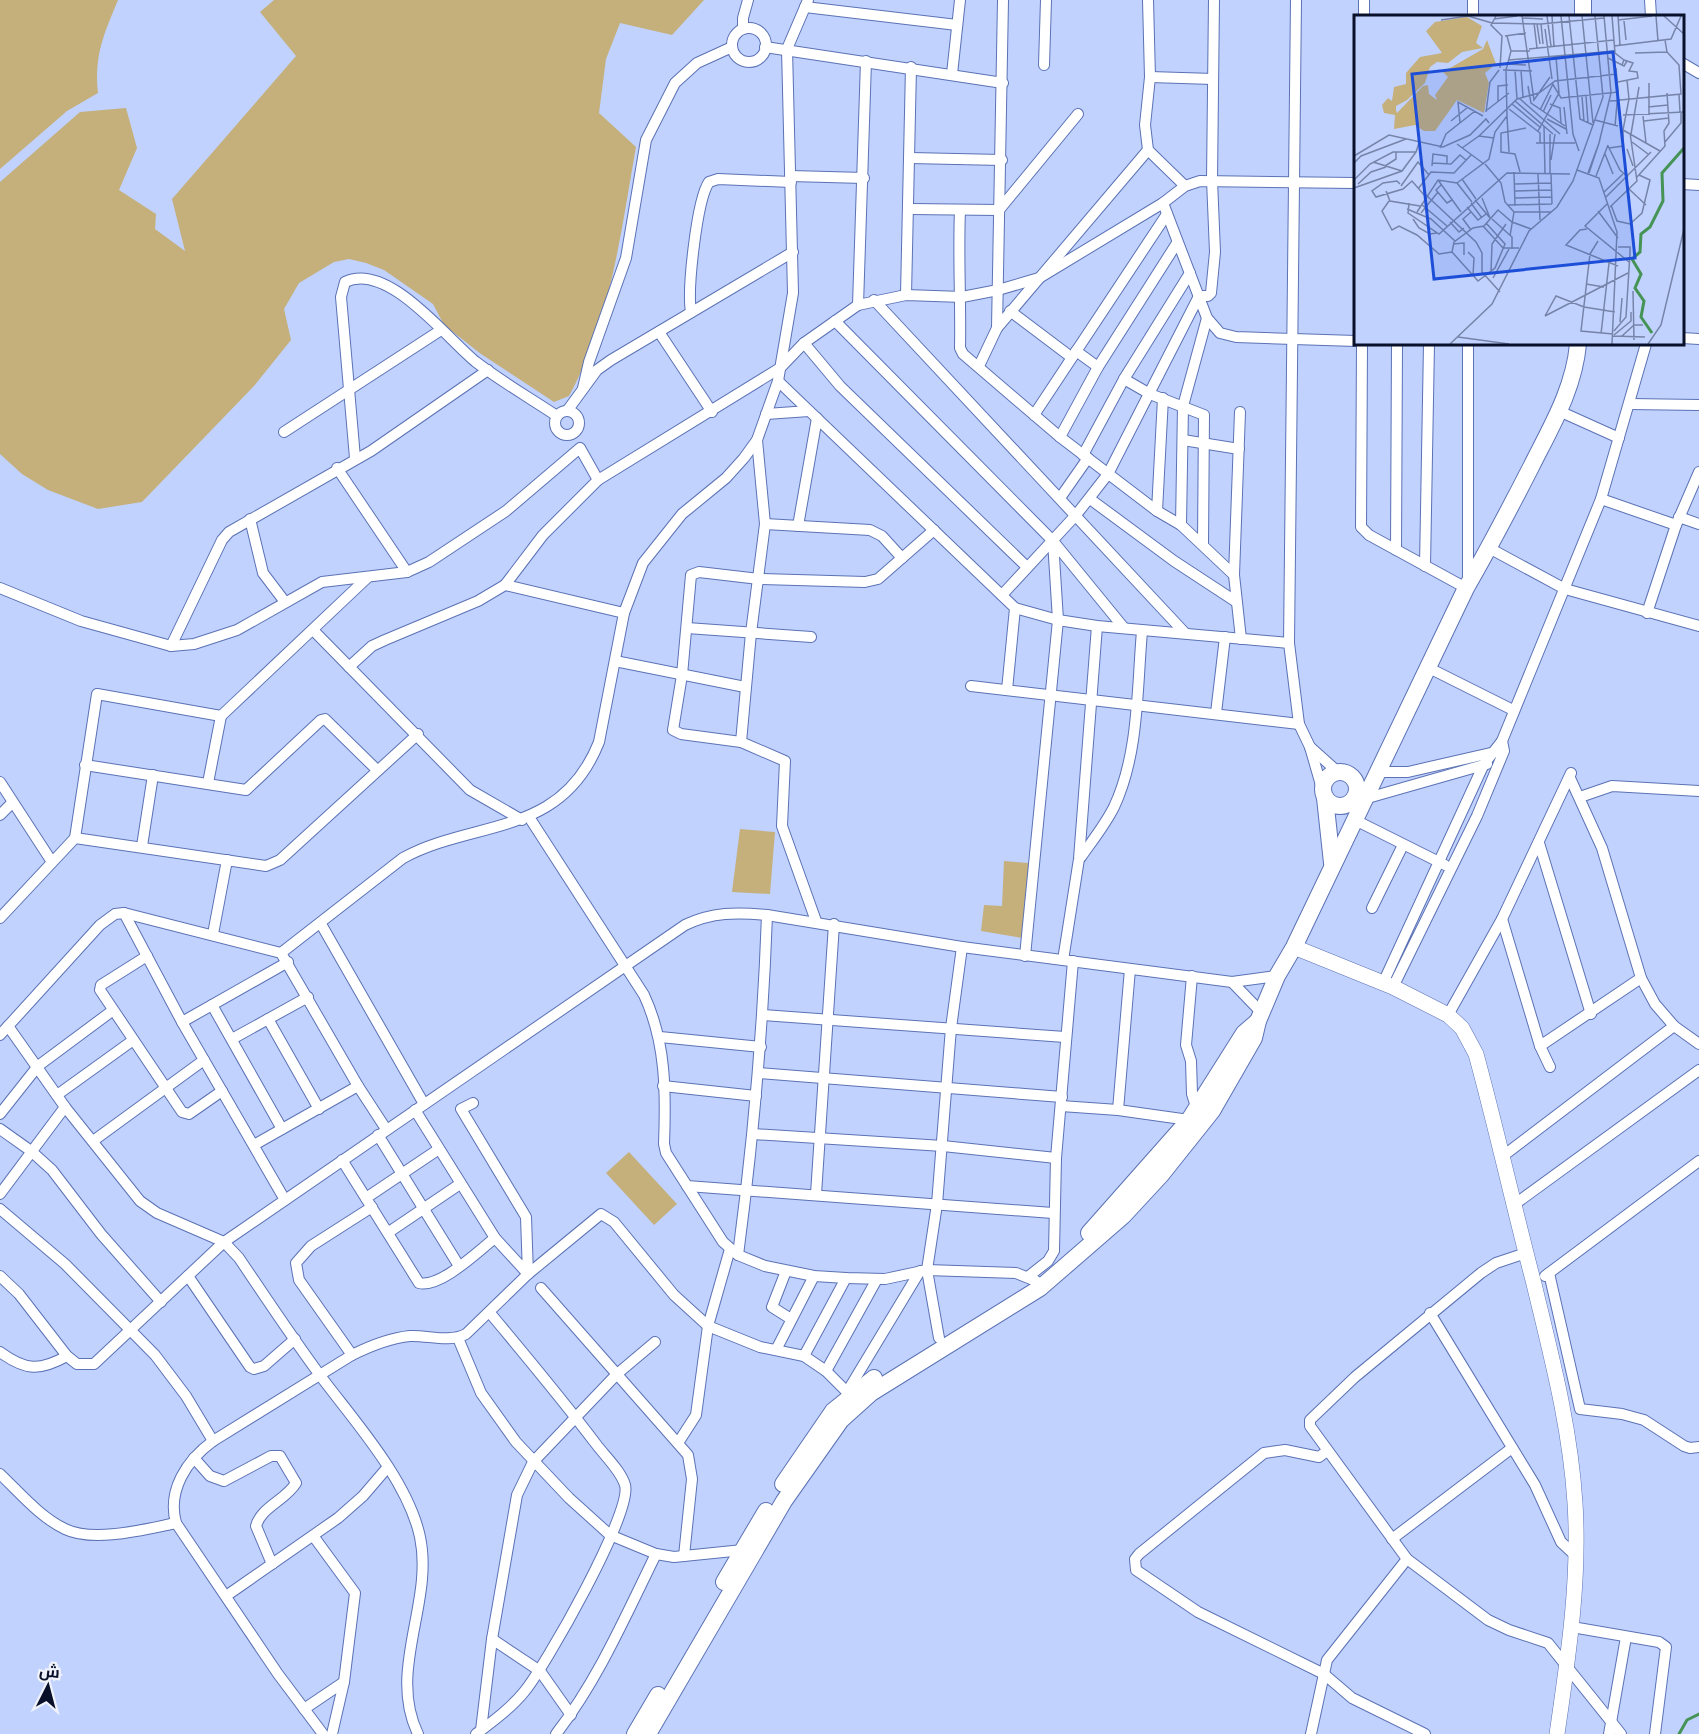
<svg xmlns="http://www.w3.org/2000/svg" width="1699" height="1734" font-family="Helvetica,Cairo,sans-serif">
<rect width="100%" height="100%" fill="#c1d2fe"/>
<!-- green -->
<g fill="#c5b07b">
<path d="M0,0H118C104,34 94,55 98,93L67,111L0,169Z"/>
<path d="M274,0H704L672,35L620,23L606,59L599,113L636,147C621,231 611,320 569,396L554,402L481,354L444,325L433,304L384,270L366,263L349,259L334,262L299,283L284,309L291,340L254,386L142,502L98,509L48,490L22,474L0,454V182L80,112L126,108L137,148L119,190L156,214L155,229L185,251L172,199L296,56L260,12Z"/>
<polygon points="740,829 775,832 770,894 732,892"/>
<polygon points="1004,861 1028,863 1028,939 981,931 984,905 1002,906"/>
<polygon points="629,1152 677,1204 654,1225 606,1173"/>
</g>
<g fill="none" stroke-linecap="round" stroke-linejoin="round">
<!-- stream -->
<polyline stroke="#459456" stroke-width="3" points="1679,1734 1687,1720 1699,1714"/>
<defs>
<g id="street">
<polyline points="1003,0 997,328 1148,150"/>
<polyline points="1148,0 1150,77 1145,125 1148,150 1185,186"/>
<polyline points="1296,0 1289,643 1299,724 1310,747 1323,792"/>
<polyline points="1650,0 1651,16"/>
<polyline points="805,7 957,25"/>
<polyline points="1364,16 1364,0"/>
<polyline points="1473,16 1473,0"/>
<circle cx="749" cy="45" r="17"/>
<polyline points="743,29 743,18 748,0"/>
<polyline points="765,47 1003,83"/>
<polyline points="1682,63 1699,73"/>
<polyline points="1044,65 1046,0"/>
<polyline points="952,74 960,0"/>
<polyline points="1150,77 1213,79"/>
<polyline points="910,158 1002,160"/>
<polyline points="791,176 864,178"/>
<polyline points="1682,184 1699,185"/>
<polyline points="1163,203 1207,318 1220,333 1236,337 1356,341"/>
<polyline points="910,209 999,210 1078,114"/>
<path d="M960,210C958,257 961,301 960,348L963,354L1060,437L1157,511L1181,525L1234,575"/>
<polyline points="906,295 911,67"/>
<polyline points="874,300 1184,632"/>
<polyline points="858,305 866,61"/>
<polyline points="1010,311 1071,357"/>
<path d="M691,312C687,289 697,199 709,182L718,179L791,182"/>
<polyline points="835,321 1053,541 1124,628"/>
<polyline points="659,332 712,412"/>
<polyline points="1682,338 1699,339"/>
<polyline points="804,343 840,386 1027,567"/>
<polyline points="1362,344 1361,527 1369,535 1466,588"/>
<polyline points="1468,344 1468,580"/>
<polyline points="1076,351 1098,367"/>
<polyline points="979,366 997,328"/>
<polyline points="1124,379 1150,394 1204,415 1203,543"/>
<polyline points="778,381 1015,608 1007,690"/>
<polyline points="583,388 589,362 626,258 646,140 675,83 697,63 732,47"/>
<polyline points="1630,404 1699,405"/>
<circle cx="567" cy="423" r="12"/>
<polyline points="567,411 597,370 611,360 793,252"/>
<polyline points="1559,411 1619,438"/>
<polyline points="1240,412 1234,575 1241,639"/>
<polyline points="766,414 809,411"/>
<polyline points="1034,415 1167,214"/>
<polyline points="284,432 441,330"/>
<polyline points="1060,437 1098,367 1177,243"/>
<polyline points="1183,440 1239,449"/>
<polyline points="1083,455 1124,379 1190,273"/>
<path d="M355,458L341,297L345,282C388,261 447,339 476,362C502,382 530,398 557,416"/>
<polyline points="337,468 407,572"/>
<polyline points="1060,498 1088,458"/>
<polyline points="1090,499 1174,561 1235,601"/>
<polyline points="1601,499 1676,525"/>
<polyline points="1157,511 1163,398"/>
<polyline points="1679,517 1699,524"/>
<polyline points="250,519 263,573 285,602"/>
<polyline points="765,524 870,530 882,536 902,558 934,530"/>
<polyline points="1181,525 1183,406 1207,318"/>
<polyline points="798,526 817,418"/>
<polyline points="1489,548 1565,589 1699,626"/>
<polyline points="1396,550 1397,344"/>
<polyline points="1425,566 1429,344"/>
<polyline points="505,585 543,535 598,480 780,368 804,343 858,305 906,295 962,297 998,290 1039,278 1163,203 1185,186 1200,181 1356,183"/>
<polyline points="0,588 81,621 171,646 194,644 237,630 322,582 407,572 429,562 506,511 580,448 598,480"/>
<polyline points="1002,595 1076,515 1108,474 1199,296 1208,296 1211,293 1215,252 1212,180 1214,0"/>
<polyline points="1015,608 1058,620 1097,626 1289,643"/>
<polyline points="1647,613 1676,525 1699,472"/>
<polyline points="687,628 811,637"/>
<polyline points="313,630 470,790 522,820"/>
<polyline points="171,646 222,540 229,532 371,451 488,370"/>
<polyline points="615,661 745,687"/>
<polyline points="349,667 372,646 385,640 478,601 505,585 624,613"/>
<polyline points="1429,668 1513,710"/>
<polyline points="971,686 1299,724"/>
<polyline points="1216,713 1225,637"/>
<polyline points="221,716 367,578"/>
<polyline points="1502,741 1601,499 1646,344"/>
<polyline points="741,742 751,633 765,524 757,440"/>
<polyline points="1310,747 1338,772"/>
<polyline points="85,765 246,790 321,720 325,719 377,770"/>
<polyline points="1377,772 1408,772 1495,752"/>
<polyline points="1570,778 1602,848 1641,978 1655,1004 1674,1026 1699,1044"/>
<polyline points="0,782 52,862"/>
<polyline points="1580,797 1612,786 1699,791"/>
<polyline points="1364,799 1487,764"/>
<polyline points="0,815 12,803"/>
<path d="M529,817L644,995C666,1042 666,1092 664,1144L666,1153L723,1242L738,1255L765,1266L814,1276L846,1278L885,1279L927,1270L1016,1273L1036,1281"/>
<polyline points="1353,819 1445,865"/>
<polyline points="75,838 97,694 221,716 208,783"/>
<polyline points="1539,843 1591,1014"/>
<polyline points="142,846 153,775"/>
<path d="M1081,857C1092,841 1105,825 1114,807C1139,754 1137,688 1142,631"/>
<polyline points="1372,908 1403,845"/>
<polyline points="124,913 182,1022 285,1200"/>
<polyline points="0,918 75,838 266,866 280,860 418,734"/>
<polyline points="1502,919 1540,1046 1550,1067"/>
<polyline points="816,921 782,826 785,761 741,742 681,734 673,730 682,675 691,575 699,572 759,579 865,582 878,579 902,558"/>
<polyline points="321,924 424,1104"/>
<polyline points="213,934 227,860"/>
<path d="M281,953L403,858C475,819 561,838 599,742L624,613L643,563L682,514L726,478L744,458L757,440L778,381L793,293L787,49L808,0"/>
<polyline points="147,956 101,985 100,990 182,1112 189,1114 222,1091"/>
<polyline points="1025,956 1058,620 1053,541"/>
<polyline points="1063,960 1079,859 1097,626"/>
<polyline points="1192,976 1186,1045 1191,1061 1192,1094 1197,1110"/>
<polyline points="1383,983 1484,764 1502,741 1504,751 1477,816 1393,987"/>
<polyline points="212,1005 282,1129"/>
<polyline points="1261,1012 1232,982 1277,976"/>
<polyline points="763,1015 1065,1037"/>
<polyline points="1448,1015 1502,919 1571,773"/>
<polyline points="268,1019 319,1109"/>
<polyline points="182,1022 288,962"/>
<path d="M8,1026L65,1107L140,1201L157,1213L224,1242L239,1258C266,1298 293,1339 322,1378C356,1423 408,1481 420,1537C434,1603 387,1670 418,1734"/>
<polyline points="0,1035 100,925 115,914 124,913 281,953 358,1086 386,1129"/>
<polyline points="660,1037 761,1047"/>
<polyline points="232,1039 308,997"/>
<polyline points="1540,1046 1641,978"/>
<polyline points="758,1073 1062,1097"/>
<polyline points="663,1086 756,1096"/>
<polyline points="57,1095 132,1041"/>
<polyline points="1061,1106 1118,1110 1189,1120"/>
<polyline points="415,1110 495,1238 528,1274 526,1217 461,1109 473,1103"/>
<polyline points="1118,1110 1130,969"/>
<polyline points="0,1114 38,1066 112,1011"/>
<polyline points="0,1129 31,1151 52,1170 101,1234 161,1302"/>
<polyline points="753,1134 943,1146 1056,1158"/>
<polyline points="378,1135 459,1266"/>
<polyline points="93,1141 204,1060"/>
<polyline points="254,1145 358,1086"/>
<polyline points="1503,1156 1674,1026"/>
<path d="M342,1160L419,1283C441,1288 478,1251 495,1238"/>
<polyline points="687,1186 1053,1213"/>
<polyline points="0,1194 65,1107"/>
<polyline points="816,1194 834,924"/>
<polyline points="366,1198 439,1149"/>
<polyline points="1515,1204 1699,1070"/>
<polyline points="0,1209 65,1264 155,1355 186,1396 213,1441"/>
<polyline points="389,1232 460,1184"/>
<polyline points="1526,1253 1496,1263 1481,1273 1355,1377 1310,1420 1310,1426 1407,1559 1488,1620 1509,1630 1548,1643 1621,1734"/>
<path d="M738,1255C753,1142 763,1029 767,915"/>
<polyline points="786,1271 772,1307 791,1319"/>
<polyline points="1549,1273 1580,1409 1622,1414 1644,1420 1684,1446 1690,1448 1699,1447"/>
<path d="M0,1276L19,1294L67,1356L77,1364H94L224,1242L685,925C712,912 737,912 767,915L962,947L1232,982"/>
<polyline points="188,1276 250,1367 254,1369 264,1366 295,1339"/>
<polyline points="1029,1276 1048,1261 1054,1251 1056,1158 1073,961"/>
<polyline points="1545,1276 1699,1161"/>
<polyline points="541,1288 688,1455 692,1479 684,1556"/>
<polyline points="1430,1313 1535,1485 1561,1542 1576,1556"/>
<polyline points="458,1338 481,1393 516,1442 569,1498 610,1535 656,1554 674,1557 743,1550"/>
<polyline points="939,1338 927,1270 937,1204 951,1028 962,947"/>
<polyline points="776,1350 814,1276"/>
<path d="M0,1352C26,1371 40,1371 67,1356"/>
<polyline points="352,1355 299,1280 296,1263 311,1246 372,1207"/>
<polyline points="804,1356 846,1278"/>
<polyline points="826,1371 877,1279"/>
<polyline points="847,1392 920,1271"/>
<polyline points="678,1443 696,1415 708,1326 730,1249"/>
<polyline points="1327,1451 1319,1457 1285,1450 1264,1453 1139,1554 1135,1559 1136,1570 1198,1612 1324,1674 1352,1698 1425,1734"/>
<path d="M194,1458L210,1476L224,1481L271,1456H280L296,1483C286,1500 261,1507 256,1526L272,1564"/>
<path d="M0,1474C20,1493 40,1517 65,1529C94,1543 146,1529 176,1523"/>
<polyline points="314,1537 355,1593 344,1682 332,1734"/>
<polyline points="1392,1539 1512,1448"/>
<polyline points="226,1596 338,1518 363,1496 387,1468"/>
<polyline points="1572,1627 1659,1642 1666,1647 1655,1734"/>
<polyline points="492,1639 540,1671 571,1715"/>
<polyline points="304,1709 344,1682"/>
<polyline points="481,1730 492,1639 517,1495 533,1462 617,1374 655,1342"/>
<path d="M323,1734L278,1674L176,1523C167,1490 187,1460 213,1441L352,1355C370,1346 390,1338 410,1336C428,1335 449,1343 466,1334L528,1274L601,1214L614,1222L674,1295L708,1326L760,1347L804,1356L826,1371L854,1399"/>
<path d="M476,1734C492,1722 511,1708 524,1692C545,1667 633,1512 625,1485C621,1471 605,1456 596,1444C562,1399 526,1356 490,1313"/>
<path d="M556,1734C598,1680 626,1615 656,1554"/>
<polyline points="1311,1734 1327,1660 1407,1559"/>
<polyline points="1609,1734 1626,1637"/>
</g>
<path id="secondary" d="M1294,947L1393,987L1448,1015L1462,1028L1476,1054C1497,1131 1514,1208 1534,1284C1552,1359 1570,1426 1575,1503C1580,1580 1568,1658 1557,1734"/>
<g id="primary">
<polyline points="1583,16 1583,0"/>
<circle cx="1340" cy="789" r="17"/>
<polyline points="1325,798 1332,863"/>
<polyline points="1089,1233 1189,1120 1244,1033 1258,1021"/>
<polyline points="783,1484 833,1411 874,1378"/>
<polyline points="724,1582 766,1511"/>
<polyline points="635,1734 658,1695"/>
<path d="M648,1734L784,1501L841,1420L871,1393L1040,1288L1123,1216L1161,1175L1212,1111L1254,1038L1258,1021L1277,976L1294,947L1466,588C1489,548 1510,508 1531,467C1551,427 1574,389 1578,344"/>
</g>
</defs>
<!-- street casing -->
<use href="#street" stroke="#5b72b5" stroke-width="12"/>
<!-- secondary casing -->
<use href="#secondary" stroke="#5b72b5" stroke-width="16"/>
<!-- primary casing -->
<use href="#primary" stroke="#5b72b5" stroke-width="18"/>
<!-- street -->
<use href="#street" stroke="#fff" stroke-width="10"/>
<!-- secondary -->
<use href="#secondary" stroke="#fff" stroke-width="15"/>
<!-- primary -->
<use href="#primary" stroke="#fff" stroke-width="16"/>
</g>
<!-- overview -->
<g transform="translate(1354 15)">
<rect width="330" height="330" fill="#c1d2fe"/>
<path d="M113,2L128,11L122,28L129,33L108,37L94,48L83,47L76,52L71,68L53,85L42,91V95L43,98L69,71L74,70L75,79L83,85L81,80L94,62L89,57L129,34L133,25L142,49L131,58L135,68L130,98L103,85L81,116H70L61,110L40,114L41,100L30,98L28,90L34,83L38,86L40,72L52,69V58L66,42L88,38L72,16L81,7Z" fill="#c5b07b"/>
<path fill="none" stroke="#459456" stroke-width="3" d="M298,318L287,302L290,286L281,273L287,259L278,244L286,237L287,219L296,212L309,186L308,158L330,133"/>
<path fill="none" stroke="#7784a9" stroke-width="1.5" d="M142,1L137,10L148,21L146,53M168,1L180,85L196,62M193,1L197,31M198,1L200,31M207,1L219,119L225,136M215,1L226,104L239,110M228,1L239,108M258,1L261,38L270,45M264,1L266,30M302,1L304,26M310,1L330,19M168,3L189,4M140,4L163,1M87,5L114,1L138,8L187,9L250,3M264,5L298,1M270,6L272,25M180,8L183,33M183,9L186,29M187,9L189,29M191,14L198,64M151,21L172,18M260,31L317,24L327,1M175,34L260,25M157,36H176M281,38L313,37M254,43L270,51L273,46M155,45L261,36M153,49L172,50M262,53L264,77M149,55L178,56M161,55L163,84M167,55L169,82M273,65L275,84L269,115L306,136M264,67L284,63L283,57L275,56L279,48L270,45L268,50M198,68L207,83L264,77L261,111M174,71L177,88L211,111M325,79L326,97M232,81L234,108M228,82L230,106M165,83L206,119M161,86L199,119M256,86L327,79L325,50L313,37L311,25M144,87V71L154,70M158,89L187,113M196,89L206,93L207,108M210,92L213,119M294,92L314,90M155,94L186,118V128M133,95L155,78M186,95L199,69M132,97L136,67L145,55M189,97L197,80M269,100L330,97M295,100V68M153,101L155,137M289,101L292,128M193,104L212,114M241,105L264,111M97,106L114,92M290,106L315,103M106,108L104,87L129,101M190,111L191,159M184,116L205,78L202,42M196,119V159M277,119L285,72M125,121L163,84L185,78L201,66L263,59M278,127L294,139M311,127L327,108V97M182,128H221M245,128L257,78L250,1M103,129L130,149M254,131L266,155L274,162M86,133L92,119L121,96M108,133L125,121L140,123M255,133L269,131V115M273,134L279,151M251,139L259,159M0,141L35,120L89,132L116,120L132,104L135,108M197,145L201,119M19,147L48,156M0,148L7,141L52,124M78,148L97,149L106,140L112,145M131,149L147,168L151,187L160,197H197M31,151L42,144V137M78,151L79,139L93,141V149M223,155L245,163L263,217L258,329M160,157L161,191M166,157L161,139L147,137V118L172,113M234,158L245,128L235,158M184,159L186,205M197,159L198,189M242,161L254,130M283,162L311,131L310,116L315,108L313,78M108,164L122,184M0,165L16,149L39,137H62L65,128M84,165L107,197M103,168L135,144L141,117L153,101L152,55L157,36L153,21M4,169L17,157L32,152M46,169L43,166L29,168L18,176L22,182L49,174L58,166L71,181M161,169L197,168M87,170L82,175L93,188L98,185M47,171L64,147L75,160M0,173L48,156L62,137M64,174L77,157L100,158L117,140M275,174L292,190M32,176L36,186L66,191M161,176L197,175M250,177L269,159M72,180L122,227L128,238V257L146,277M252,182L297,137M161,183L198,182M121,185L136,203L128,183M35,186L28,196L38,215L45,211L63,220L85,239L98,237M55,188L54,198L85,219L153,158L216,159M117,188L128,203M254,188L231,211L275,247M67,189L93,211M154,190L198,189M257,190L263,206L276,209L288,198L296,165L285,160M113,192L124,205L132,199M256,192L283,166L276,118M53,194L77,204L101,226M244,196L264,223M63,197L84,165L103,168L118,187M67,198L84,177M59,204L65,213L76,219L83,218M138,204L158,222V234M96,207L105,217L110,213M132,208L151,229L141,253L124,266L98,237L100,227L119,213L130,211L144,195L158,207L177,214M129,211L149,233H165M233,214L226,215L212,230L264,251M117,215L109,204L117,197M156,221L160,197M244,226L236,239L227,316L259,319M99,229L110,228V240M114,237L120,243L119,261M137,257L138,229L152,209M139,263L155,234M232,269L250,272M279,276L280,325M191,301L274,258M191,301L202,281L230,292L261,297M266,307L268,283M260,316L272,302L276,238V232H264M247,319L255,248M260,320L277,306V297M259,321L291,322M268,321L280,310H289M104,322L155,329M96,329L138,289L175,216L203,192L219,166L249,82L241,1M294,329L307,310L330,214"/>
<path fill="#1d4ed8" fill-opacity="0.15" stroke="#1d4ed8" stroke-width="3" d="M259,37L281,243L80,264L58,59Z"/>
<rect width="330" height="330" fill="none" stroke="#09102a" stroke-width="3"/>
</g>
<!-- north arrow -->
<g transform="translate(48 1686) rotate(6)" stroke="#f0f3fb" stroke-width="4.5" paint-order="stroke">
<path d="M0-4.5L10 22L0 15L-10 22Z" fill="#09102a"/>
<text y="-9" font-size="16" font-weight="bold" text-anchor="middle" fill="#09102a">ش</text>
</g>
</svg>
